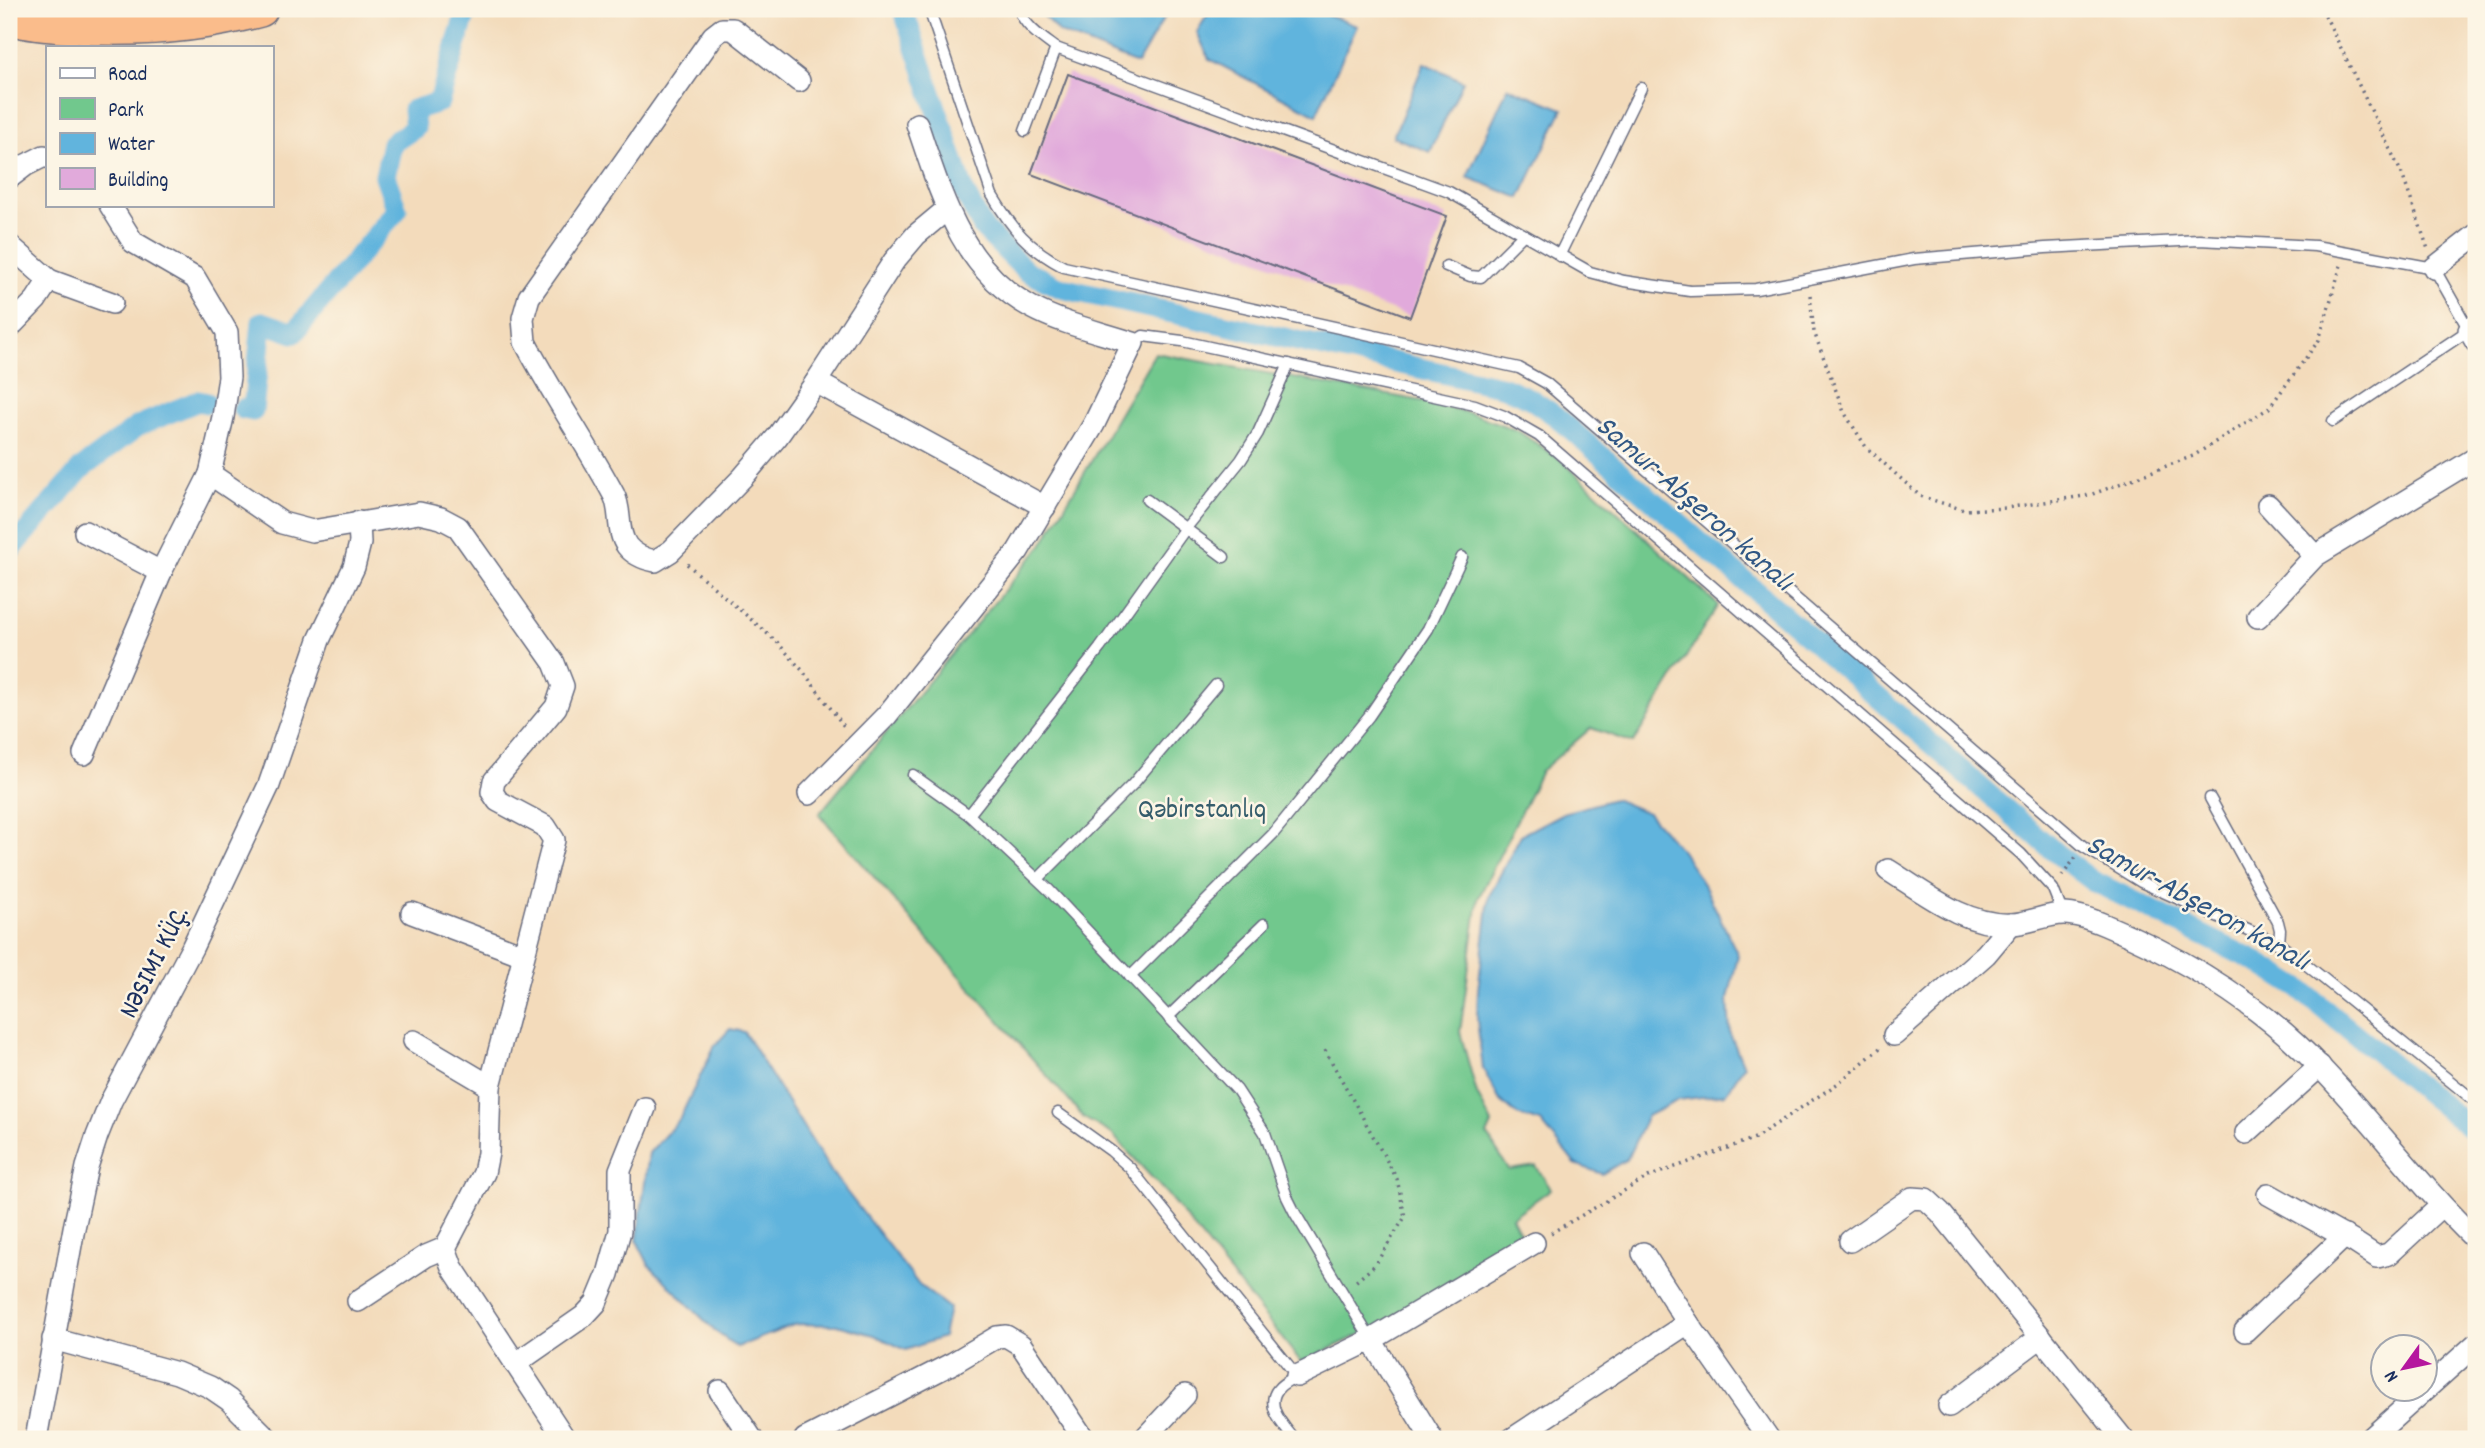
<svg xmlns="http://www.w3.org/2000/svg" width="2485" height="1448" font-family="Dekko,sans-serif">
<rect width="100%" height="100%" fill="#fcf5e5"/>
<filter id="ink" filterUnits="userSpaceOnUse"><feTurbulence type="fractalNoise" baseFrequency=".0143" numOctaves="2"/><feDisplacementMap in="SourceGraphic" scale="14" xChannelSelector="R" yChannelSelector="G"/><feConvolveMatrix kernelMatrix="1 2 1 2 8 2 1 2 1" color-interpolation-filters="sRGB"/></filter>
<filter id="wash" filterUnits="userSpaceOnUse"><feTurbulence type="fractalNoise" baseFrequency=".00686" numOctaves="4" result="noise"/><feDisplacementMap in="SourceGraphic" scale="28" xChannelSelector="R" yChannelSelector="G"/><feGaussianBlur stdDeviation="1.57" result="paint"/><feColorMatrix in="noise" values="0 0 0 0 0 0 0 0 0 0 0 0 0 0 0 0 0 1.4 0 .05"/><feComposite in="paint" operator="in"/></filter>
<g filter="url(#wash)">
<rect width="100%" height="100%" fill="#f3dbbb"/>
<!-- green -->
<polygon fill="#71c88d" stroke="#467c76" stroke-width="2" points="1155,353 1422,401 1477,415 1518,431 1561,460 1718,605 1633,743 1591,728 1541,771 1478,899 1460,1032 1477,1094 1492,1124 1487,1135 1509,1170 1536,1166 1551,1189 1512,1217 1522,1237 1377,1327 1301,1362 1166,1193 1112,1134 1084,1118 819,814 1042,545"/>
<!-- water -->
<g fill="#61b4dd" stroke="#3e729e" stroke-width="2">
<polygon points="1038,9 1169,9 1137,64 1058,32"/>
<polygon points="1211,9 1313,9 1357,26 1316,115 1209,59 1197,32"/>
<polygon points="1424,63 1463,81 1430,152 1393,137"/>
<polygon points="1508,87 1563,109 1520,198 1467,177"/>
<polygon points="1614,799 1648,813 1682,851 1706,889 1738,955 1728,999 1730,1034 1744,1066 1725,1094 1678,1100 1647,1116 1627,1159 1602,1174 1575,1164 1541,1122 1517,1115 1499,1099 1483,1069 1477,1020 1478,990 1489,896 1521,835 1563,813"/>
<polygon points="730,1029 744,1032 832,1173 919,1285 949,1308 943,1337 906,1350 874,1335 837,1325 796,1324 737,1347 715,1331 649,1265 637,1241 649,1153 679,1120 715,1045"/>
</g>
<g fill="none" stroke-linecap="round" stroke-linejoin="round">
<!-- canal -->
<g stroke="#61b4dd" stroke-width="21">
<polyline points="903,9 965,194 983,228 1026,271 1061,288 1504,387 1531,399 1557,417 2056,853 2093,881 2259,963 2300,989 2476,1133"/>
<polyline points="243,409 253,411 262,322 294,333 397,210 385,176 392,143 415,128 413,110 439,102 467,9"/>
<polyline points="9,552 82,468 138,426 198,401 207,403"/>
</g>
</g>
<g id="blocks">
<!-- building -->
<polygon fill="#e1aadb" points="1068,74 1447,216 1410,317 1031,174"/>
</g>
</g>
<g filter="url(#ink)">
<use href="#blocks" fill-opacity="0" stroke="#676b7f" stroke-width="2"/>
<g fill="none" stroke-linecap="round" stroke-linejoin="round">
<defs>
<g id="service">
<path d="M929,9L992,195C1013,230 1028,248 1064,267L1519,368L1546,383L2084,847L2141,882L2279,944L2303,962L2476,1102"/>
<path d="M1019,9C1025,27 1041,37 1056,48L1449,192L1590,272L1624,281L1690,291L1756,289L1914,259L2045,248L2199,240L2315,246L2434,268L2469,330L2333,421"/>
<polyline points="1025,131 1056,48"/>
<polyline points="1559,256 1641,88"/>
<polyline points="1446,266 1470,276 1481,277 1522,236"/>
<polyline points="1133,343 1143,336 1182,341 1475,405 1504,416 1539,436 2021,854 2053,889 2063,914"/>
<polyline points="1147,500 1224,557"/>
<polyline points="913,775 969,815 1049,890 1237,1090 1265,1133 1287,1197 1295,1213 1371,1340"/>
<polyline points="2210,798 2278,922 2280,930 2279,944"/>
<polyline points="969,815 1100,648 1186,528 1241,460 1258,433 1289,364"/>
<polyline points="1038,879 1133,784 1216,685"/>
<polyline points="1130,977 1273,834 1369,716 1428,629 1462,557"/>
<polyline points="1168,1017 1264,924"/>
<path d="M1058,1113L1111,1151L1130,1168L1297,1376C1292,1379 1282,1383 1278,1389C1264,1406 1284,1426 1294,1439"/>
</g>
<g id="minor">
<path d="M799,81L733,29H722L713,36L529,297L523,318L525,342C552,394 586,443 614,495C622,511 616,531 627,546C634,555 645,559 655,561L671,551L743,477L777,437L816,382L894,261L916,235L946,210"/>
<polyline points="9,178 26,165 44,156 47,157"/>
<polyline points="110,205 133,242 195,278 227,332 229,377 223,417 210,474 282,523 312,531 419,513 441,518 458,527 554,663 563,686 556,707 494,781 492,792 498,801 545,826 554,840 490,1086 488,1153 484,1173 445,1248 452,1267 565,1439"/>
<polyline points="9,245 49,280 36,300 9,328"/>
<polyline points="2434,268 2476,235"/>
<polyline points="49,280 112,303"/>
<polyline points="2476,325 2469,330 2476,342"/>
<polyline points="816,382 1045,507"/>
<polyline points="2268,505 2315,556"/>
<polyline points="85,532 161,572"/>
<polyline points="2258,617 2315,556 2476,458"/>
<polyline points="84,754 161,572 210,474"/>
<path d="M809,794L887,715L1018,551L1094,424L1133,343C1100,332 1062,324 1031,307C961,269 941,194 917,124"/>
<path d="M1888,870C1925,893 1966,927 2012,924C2029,923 2047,914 2064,914C2077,914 2093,920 2105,925C2184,958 2261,1005 2320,1067C2374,1123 2420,1186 2476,1240"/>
<polyline points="412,913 523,955"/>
<polyline points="1894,1035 1986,954 2011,924"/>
<polyline points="414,1041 490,1086"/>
<polyline points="2246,1133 2320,1066"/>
<polyline points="2268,1194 2354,1242 2377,1257 2389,1254 2441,1206"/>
<polyline points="1850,1241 1912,1198 1926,1199 1940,1212 2123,1439"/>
<polyline points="1643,1253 1688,1323 1769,1439"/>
<polyline points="358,1301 426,1256 445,1248"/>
<polyline points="2245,1331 2345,1236"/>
<polyline points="53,1339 177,1373 210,1387 229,1400 268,1439"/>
<polyline points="1371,1340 1432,1439"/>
<polyline points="515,1364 584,1316 596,1303 608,1274 620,1231 620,1170 645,1108"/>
<polyline points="1297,1376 1371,1340 1534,1243"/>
<polyline points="720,1391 752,1439"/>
<polyline points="1949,1406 2041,1337"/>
<polyline points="36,1439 74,1228 87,1167 97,1136 111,1101 192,948 269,785 319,640 354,567 360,543 359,522"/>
<polyline points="805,1439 953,1363 997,1337 1006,1336 1021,1345 1084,1439"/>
<polyline points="1144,1439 1185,1395"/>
<polyline points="1512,1439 1688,1323"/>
<polyline points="2370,1439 2476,1344"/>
</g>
<path id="trunk" d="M9,17C29,23 52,24 73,26C137,30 198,26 260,9"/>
</defs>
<!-- service casing -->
<use href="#service" stroke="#676b7f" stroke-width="13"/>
<!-- minor casing -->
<use href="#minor" stroke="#676b7f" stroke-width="24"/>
<!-- trunk casing -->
<use href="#trunk" stroke="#676b7f" stroke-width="38"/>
<!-- path -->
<g stroke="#676b7f" stroke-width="3.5" stroke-dasharray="2 5" stroke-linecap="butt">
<polyline points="2322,9 2402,174 2428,249"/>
<polyline points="1810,295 1814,332 1844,412 1866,447 1920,496 1964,510 2006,508 2090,495 2193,456 2269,408 2319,340 2341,265"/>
<polyline points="687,564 777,642 802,670 846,729"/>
<polyline points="2062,876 2076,857"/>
<polyline points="1325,1050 1397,1179 1405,1217 1375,1265 1354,1283"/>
<polyline points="1551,1233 1648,1177 1755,1138 1837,1084 1880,1048"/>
</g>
<!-- service -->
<use href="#service" stroke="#fff" stroke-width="10"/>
<!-- minor -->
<use href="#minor" stroke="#fff" stroke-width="21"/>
<!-- trunk -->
<use href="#trunk" stroke="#fabc8b" stroke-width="35"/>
</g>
</g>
<g text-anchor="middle" stroke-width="5" stroke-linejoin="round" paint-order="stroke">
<!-- park labels -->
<g font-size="28" fill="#355d6c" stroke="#fcf5e5">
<text x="1202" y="817">Qəbirstanlıq</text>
</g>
<!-- street labels -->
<g font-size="28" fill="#1b2f5e" stroke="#fcf5e5">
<text transform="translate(152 961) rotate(-63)" y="10">NƏSIMI KÜÇ.</text>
</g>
<!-- water labels -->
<g font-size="30" font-style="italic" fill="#305784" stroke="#fcf5e5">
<text transform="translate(1696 502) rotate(41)" y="10">Samur-Abşeron kanalı</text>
<text transform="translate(2199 901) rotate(29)" y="10">Samur-Abşeron kanalı</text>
</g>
</g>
<!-- margin -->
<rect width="2485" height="1448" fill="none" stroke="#fcf5e5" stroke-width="35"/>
<!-- legend -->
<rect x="46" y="46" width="228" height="161" fill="#fcf5e5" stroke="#a2a6af" stroke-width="2"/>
<rect x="60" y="68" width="35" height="10" fill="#ffffff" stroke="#a2a6af" stroke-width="2"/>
<text x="108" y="80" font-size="21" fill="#1b2f5e">Road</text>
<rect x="60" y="98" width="35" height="21" fill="#71c88d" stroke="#a2a6af" stroke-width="2"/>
<text x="108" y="116" font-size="21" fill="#1b2f5e">Park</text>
<rect x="60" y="133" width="35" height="21" fill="#61b4dd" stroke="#a2a6af" stroke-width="2"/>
<text x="108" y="150" font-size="21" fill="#1b2f5e">Water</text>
<rect x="60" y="168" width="35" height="21" fill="#e1aadb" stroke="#a2a6af" stroke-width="2"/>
<text x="108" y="186" font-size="21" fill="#1b2f5e">Building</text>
<!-- north arrow -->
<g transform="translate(2404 1368) rotate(237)"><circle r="33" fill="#fcf5e5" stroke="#a2a6af" stroke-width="2"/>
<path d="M0-5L12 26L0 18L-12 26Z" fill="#b5179e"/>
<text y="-10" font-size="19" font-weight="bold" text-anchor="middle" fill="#1b2f5e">N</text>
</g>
</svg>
